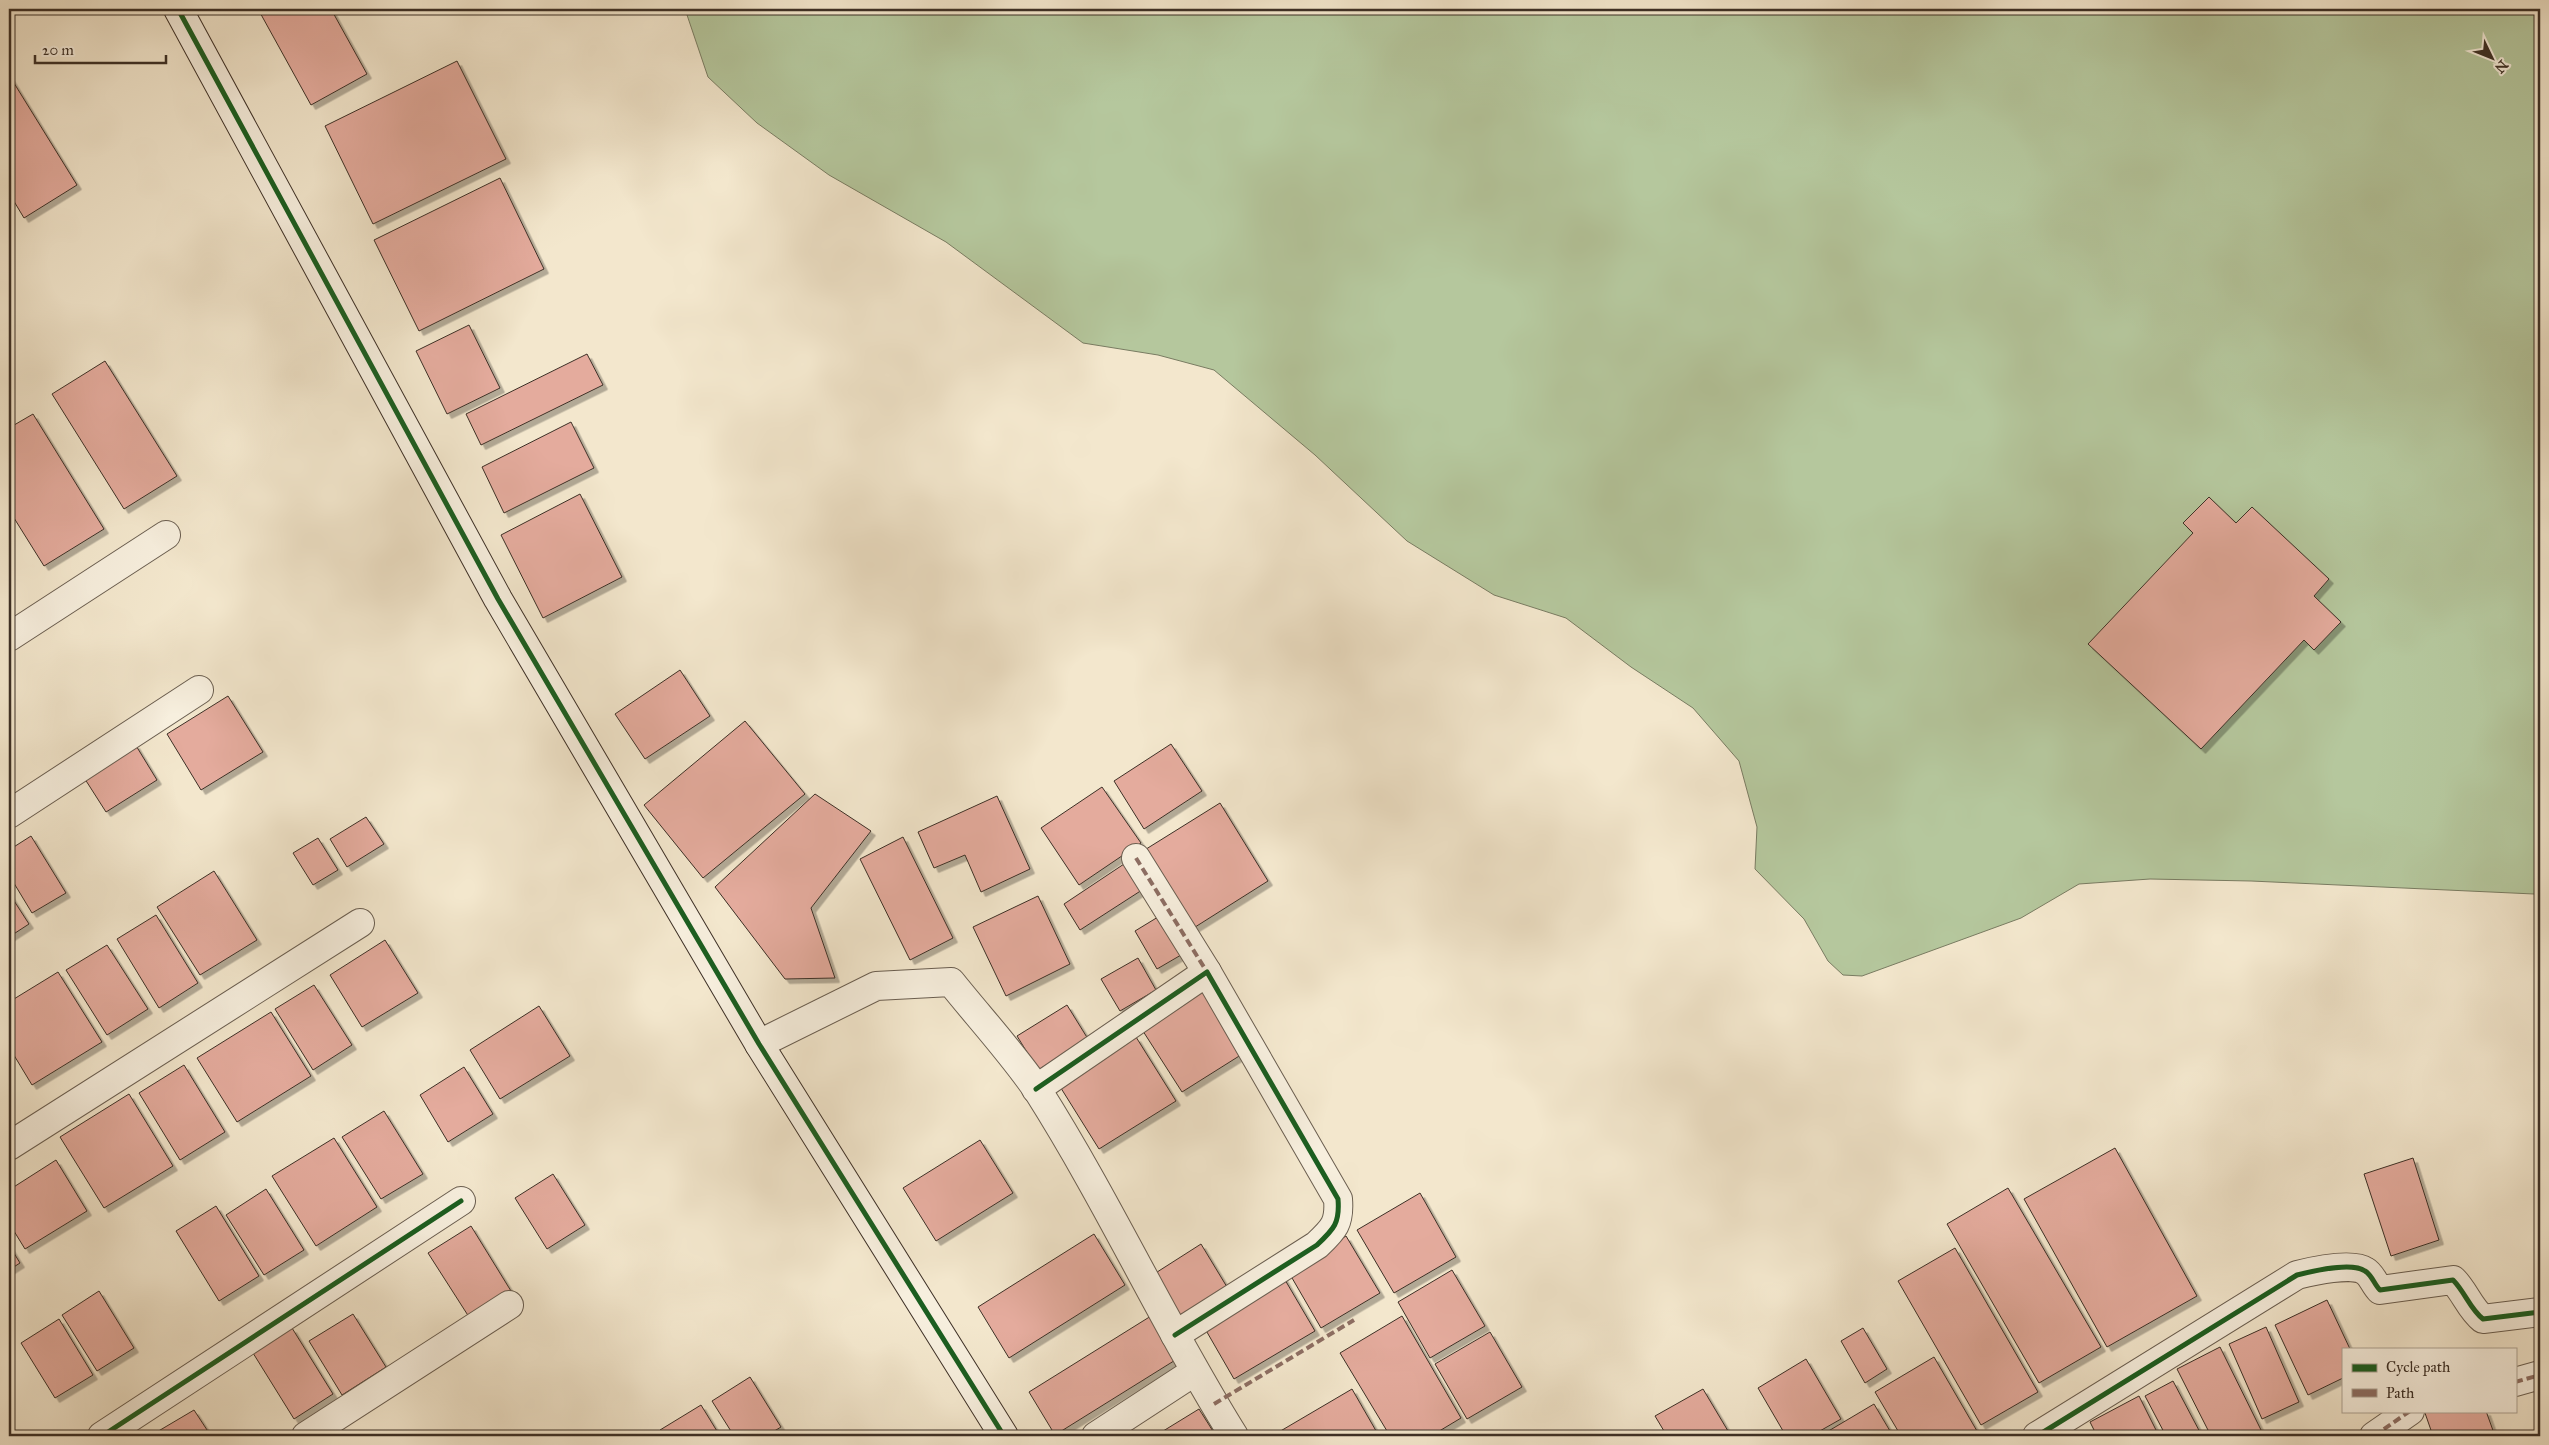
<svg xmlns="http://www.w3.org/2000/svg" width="2549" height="1445" font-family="'IM FELL Great Primer',serif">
<defs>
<filter id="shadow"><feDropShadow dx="4.5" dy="4.5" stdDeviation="0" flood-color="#0004"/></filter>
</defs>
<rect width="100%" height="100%" fill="#f3e7cd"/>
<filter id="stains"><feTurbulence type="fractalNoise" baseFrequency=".004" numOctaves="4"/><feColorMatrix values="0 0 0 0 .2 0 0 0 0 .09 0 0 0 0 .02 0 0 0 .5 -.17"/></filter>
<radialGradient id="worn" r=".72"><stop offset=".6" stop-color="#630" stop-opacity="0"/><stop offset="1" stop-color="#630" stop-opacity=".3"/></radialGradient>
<!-- green -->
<polygon fill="#b5c79d" stroke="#797c62" points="685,9 2540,9 2540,890 2534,894 2251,881 2150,879 2079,884 2021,918 1862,976 1843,975 1828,961 1804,919 1755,869 1757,827 1739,761 1693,708 1631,667 1566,618 1494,595 1407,541 1315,455 1214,370 1158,355 1083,343 946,242 829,175 757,123 708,77"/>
<!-- building -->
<g fill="#e4ab9d" stroke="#3d3026" filter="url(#shadow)">
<polygon points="258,9 331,9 367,74 311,105"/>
<polygon points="457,61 506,159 373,224 325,126"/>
<polygon points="9,75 77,185 24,218 9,193"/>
<polygon points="500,178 544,269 419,331 374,240"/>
<polygon points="469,325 500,388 447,414 416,351"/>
<polygon points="587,354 603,385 481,445 466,414"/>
<polygon points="105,361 177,476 124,509 52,394"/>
<polygon points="33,414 104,529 44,566 9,510 9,428"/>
<polygon points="571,422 594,468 504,513 482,467"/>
<polygon points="580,494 622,577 543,618 501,535"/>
<polygon points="2209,497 2236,523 2252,507 2329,579 2314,596 2341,622 2314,650 2304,640 2201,749 2088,644 2193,533 2183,523"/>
<polygon points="680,670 710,716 645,759 615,714"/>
<polygon points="228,696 263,752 201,790 167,734"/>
<polygon points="745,721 805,794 703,878 644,805"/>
<polygon points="135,744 157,780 106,812 83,776"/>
<polygon points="1171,744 1202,791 1144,829 1114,781"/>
<polygon points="1102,787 1141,843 1079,885 1041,828"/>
<polygon points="815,794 871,831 811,908 835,978 785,979 715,887"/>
<polygon points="997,796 1030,869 981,892 965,855 934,868 918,832"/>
<polygon points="1220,803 1268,881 1192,929 1143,851"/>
<polygon points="366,817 384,844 347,867 330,839"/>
<polygon points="31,836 66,893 32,913 9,875 9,850"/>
<polygon points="903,837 953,938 910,960 860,859"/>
<polygon points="318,838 338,870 313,885 293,853"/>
<polygon points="1124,864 1142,890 1080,930 1064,904"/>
<polygon points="214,871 257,940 200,975 157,907"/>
<polygon points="9,893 29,924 9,937"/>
<polygon points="1038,896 1070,964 1006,996 973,927"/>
<polygon points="156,915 198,983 159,1008 117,939"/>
<polygon points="1158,917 1181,955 1157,969 1135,931"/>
<polygon points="385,940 418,993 362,1027 330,975"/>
<polygon points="107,945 148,1009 107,1035 66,970"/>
<polygon points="1138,958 1156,990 1120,1011 1101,979"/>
<polygon points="58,972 102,1042 32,1085 9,1047 9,1002"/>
<polygon points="314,985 352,1045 313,1070 275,1009"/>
<polygon points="1204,988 1244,1053 1182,1092 1141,1028"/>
<polygon points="1067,1005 1088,1039 1038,1070 1017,1036"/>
<polygon points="539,1006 570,1056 500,1099 470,1050"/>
<polygon points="271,1012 311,1076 237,1122 197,1058"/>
<polygon points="1136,1037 1176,1101 1099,1149 1059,1085"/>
<polygon points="184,1065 225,1132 180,1160 139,1093"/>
<polygon points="464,1067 493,1114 448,1142 420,1095"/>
<polygon points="129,1094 173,1166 104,1208 60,1137"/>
<polygon points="384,1111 423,1174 381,1199 342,1137"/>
<polygon points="334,1138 377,1207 316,1246 272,1176"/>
<polygon points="980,1140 1013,1193 936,1241 903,1188"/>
<polygon points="2115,1148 2197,1296 2107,1347 2024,1199"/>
<polygon points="2413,1158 2439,1240 2391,1256 2364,1174"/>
<polygon points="56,1160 87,1211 25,1249 9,1223 9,1190"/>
<polygon points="553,1174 585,1225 547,1249 515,1198"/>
<polygon points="2008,1188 2101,1347 2039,1383 1947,1224"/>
<polygon points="266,1189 304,1250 264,1275 226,1215"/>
<polygon points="1420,1193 1456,1257 1394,1293 1357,1230"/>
<polygon points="216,1206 259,1276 219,1301 176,1231"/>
<polygon points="471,1226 511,1291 469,1317 428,1253"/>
<polygon points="1094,1234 1125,1285 1009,1358 978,1307"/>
<polygon points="1346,1236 1380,1293 1321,1328 1288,1271"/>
<polygon points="1201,1244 1227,1287 1180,1315 1154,1274"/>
<polygon points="9,1245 20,1263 9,1270"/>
<polygon points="1955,1248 2038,1392 1981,1425 1898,1281"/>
<polygon points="1452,1270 1485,1326 1430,1358 1398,1302"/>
<polygon points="1281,1273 1315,1331 1234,1379 1200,1320"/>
<polygon points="99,1291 134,1348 97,1371 62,1315"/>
<polygon points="2327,1300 2350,1349 2343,1349 2343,1378 2308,1395 2275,1325"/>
<polygon points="353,1314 386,1367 342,1395 309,1341"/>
<polygon points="1151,1316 1177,1359 1055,1435 1029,1392"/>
<polygon points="1402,1316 1461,1418 1431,1436 1390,1436 1340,1353"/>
<polygon points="59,1319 93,1375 55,1398 21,1343"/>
<polygon points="2266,1327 2299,1402 2262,1419 2229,1344"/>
<polygon points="292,1328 333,1394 294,1419 253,1353"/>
<polygon points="1863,1328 1887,1369 1865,1383 1841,1341"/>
<polygon points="1490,1332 1522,1387 1467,1419 1435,1364"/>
<polygon points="2220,1347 2264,1436 2211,1436 2177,1369"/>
<polygon points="1934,1357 1977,1431 1969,1436 1901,1436 1875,1392"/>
<polygon points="1806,1359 1841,1419 1811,1436 1786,1436 1758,1388"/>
<polygon points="750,1377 781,1427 766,1436 734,1436 712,1401"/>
<polygon points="2173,1381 2202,1436 2166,1436 2145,1396"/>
<polygon points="1352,1389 1379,1436 1272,1436"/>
<polygon points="1703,1389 1731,1436 1667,1436 1655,1416"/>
<polygon points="2139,1396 2159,1436 2097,1436 2090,1422"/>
<polygon points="1874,1404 1893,1436 1820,1436"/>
<polygon points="701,1405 720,1436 664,1436 660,1430"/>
<polygon points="1199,1409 1216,1436 1155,1436"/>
<polygon points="194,1410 211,1436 150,1436"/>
<polygon points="2429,1411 2486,1411 2495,1436 2433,1436 2425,1413"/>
</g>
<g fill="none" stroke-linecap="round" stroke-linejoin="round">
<defs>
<g id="street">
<polyline points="9,637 166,535"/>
<polyline points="9,814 199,690"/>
<polyline points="1136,858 1207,972"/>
<path d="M759,1044L876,986L951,982C978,1016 1014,1055 1038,1091C1109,1203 1164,1324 1234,1436"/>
<path d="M1036,1089L1207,972L1338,1199C1340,1223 1334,1229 1317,1245L1175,1335"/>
<polyline points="9,1146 360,923"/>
<polyline points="2515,1382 2540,1375"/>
<polyline points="102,1436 461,1201"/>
<polyline points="306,1436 509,1305"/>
<polyline points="1096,1436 1194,1372"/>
<path d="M2037,1436L2297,1275C2313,1271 2352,1262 2365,1271C2372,1275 2374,1284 2380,1290L2453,1280C2465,1292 2470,1309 2483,1319L2540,1312"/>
<polyline points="2374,1436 2410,1411"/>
</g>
<polyline id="secondary" points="178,9 498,599 759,1044 1004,1436"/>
</defs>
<!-- street casing -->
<use href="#street" stroke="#6a5e50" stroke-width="30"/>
<!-- secondary casing -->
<use href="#secondary" stroke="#3d3026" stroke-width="30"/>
<!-- street -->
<use href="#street" stroke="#f7efde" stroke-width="28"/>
<!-- secondary -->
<use href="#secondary" stroke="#f7efde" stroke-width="28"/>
<!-- quiet -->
<g stroke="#8d6e63" stroke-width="4" stroke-dasharray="8 4" stroke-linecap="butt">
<polyline points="1136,858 1207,972"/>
<polyline points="2515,1382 2540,1375"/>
<polyline points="1214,1404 1354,1320"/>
<polyline points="2374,1436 2410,1411"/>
</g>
<defs>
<g id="cycleway">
<polyline points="178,9 498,599 759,1044 1004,1436"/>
<path d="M1036,1089L1207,972L1338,1199C1340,1223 1334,1229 1317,1245L1175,1335"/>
<polyline points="102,1436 461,1201"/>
<path d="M2037,1436L2297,1275C2313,1271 2352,1262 2365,1271C2372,1275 2374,1284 2380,1290L2453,1280C2465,1292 2470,1309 2483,1319L2540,1312"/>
</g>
</defs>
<!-- cycleway casing -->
<use href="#cycleway" stroke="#f7efde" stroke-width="8"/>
<!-- cycleway -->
<use href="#cycleway" stroke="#1b5e20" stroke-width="5"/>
</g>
<!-- margin -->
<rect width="2549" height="1445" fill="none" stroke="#f3e7cd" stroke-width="30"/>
<rect x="10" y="10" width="2529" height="1425" fill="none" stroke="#3d3026" stroke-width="2.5"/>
<rect x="15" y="15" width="2519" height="1415" fill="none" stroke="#3d3026"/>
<!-- legend -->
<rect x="2342" y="1348" width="175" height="65" fill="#f7efde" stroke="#ada394"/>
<rect x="2352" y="1364" width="25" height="8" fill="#1b5e20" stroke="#ada394"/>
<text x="2386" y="1372" font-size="15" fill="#3d3026">Cycle path</text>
<rect x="2352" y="1389" width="25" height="8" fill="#8d6e63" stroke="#ada394"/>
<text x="2386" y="1398" font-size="15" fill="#3d3026">Path</text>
<!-- north arrow -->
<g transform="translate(2492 58) rotate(133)" stroke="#f7efde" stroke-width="4" paint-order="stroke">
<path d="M0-4L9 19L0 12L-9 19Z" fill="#3d3026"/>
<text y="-8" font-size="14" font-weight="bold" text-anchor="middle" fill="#3d3026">N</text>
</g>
<!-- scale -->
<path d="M35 55v8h131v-8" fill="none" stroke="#3d3026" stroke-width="2.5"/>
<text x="42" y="55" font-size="15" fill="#3d3026" stroke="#f7efde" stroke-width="4" paint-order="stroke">20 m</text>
<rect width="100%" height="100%" filter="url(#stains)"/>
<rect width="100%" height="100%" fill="url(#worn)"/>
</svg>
